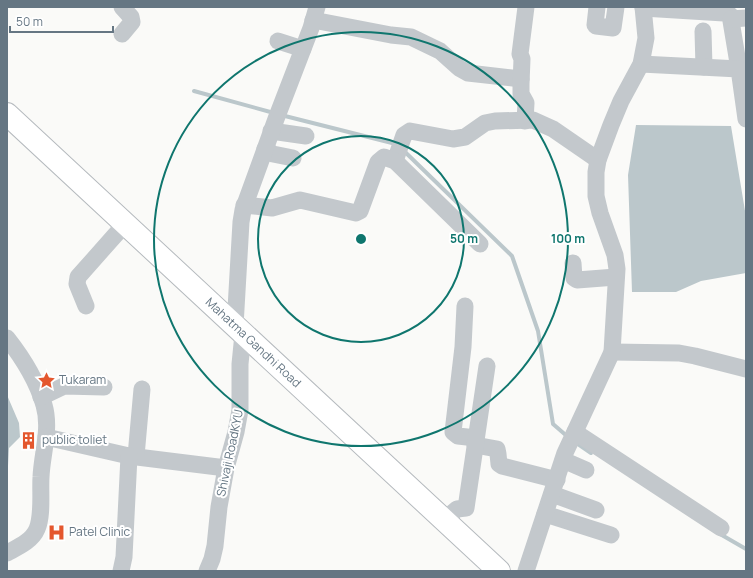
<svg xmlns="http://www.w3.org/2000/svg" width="753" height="578" font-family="Manrope,sans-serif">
<rect width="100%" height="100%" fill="#fafaf8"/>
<!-- water -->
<g fill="#bbc7cb">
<polygon points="636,125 731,126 746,217 746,273 701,281 676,292 632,292 628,175"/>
<polygon points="7,395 19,423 20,437 9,448 7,484"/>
</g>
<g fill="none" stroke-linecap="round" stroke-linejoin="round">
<!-- stream -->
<g stroke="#bbc7cb" stroke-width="4">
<polyline points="194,91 274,113"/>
<polyline points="281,115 396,144"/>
<polyline points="403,150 512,256 538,331 553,424 568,437"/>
<polyline points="575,442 591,453"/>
<polyline points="720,534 746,549"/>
</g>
<defs>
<g id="major">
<path id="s1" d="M7,114L499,571"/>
</g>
</defs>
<!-- major casing -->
<use href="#major" stroke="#b5babe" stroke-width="24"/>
<!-- minor -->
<g stroke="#c3c8cc" stroke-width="17">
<polyline points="122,7 131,17 132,22 122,34"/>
<polyline points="597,7 595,25 596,26 613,28 616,7"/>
<polyline points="643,8 724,13 730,15 739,69 746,68"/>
<polyline points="731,19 746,18"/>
<polyline points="313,20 391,35 411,37 440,51 459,68 468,73 521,79"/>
<polyline points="703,31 704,67"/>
<polyline points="278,41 303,49"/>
<polyline points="641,64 739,69 746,119"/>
<polyline points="525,121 526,103 521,94 521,84 522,59 520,54 526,7"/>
<polyline points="271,131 306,136"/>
<polyline points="265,149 273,154 293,158"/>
<polyline points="395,161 404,135 410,131 453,139 465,137 485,123 495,121 533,120 553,129 598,160"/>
<polyline points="244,205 272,208 300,200 356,213 360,211 378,162 384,157 395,161 480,244"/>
<polyline points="573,263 574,278 577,280 616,277"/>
<polyline points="86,306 77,284 78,277 125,224"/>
<polyline points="465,306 463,347 453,432 458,436 476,438"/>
<polyline points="235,326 241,222 243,210 276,119 311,28 317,7"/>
<path d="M7,338C22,357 37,381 44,405C51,429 42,453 41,477C40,492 43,515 37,529C32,541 18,547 7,553"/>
<polyline points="612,352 679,353 695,356 746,369"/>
<polyline points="41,397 64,386 104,387"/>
<polyline points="575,432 721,528"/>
<polyline points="46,437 129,456 226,468"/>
<polyline points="475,445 497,449 498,454 499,464 502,466 557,480"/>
<polyline points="136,456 142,389"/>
<polyline points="563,460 586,470"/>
<polyline points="552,494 596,510"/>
<polyline points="545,514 611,535"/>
<polyline points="444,520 457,509 466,508 487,366"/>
<polyline points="121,571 124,557 129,456"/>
<polyline points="207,571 212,559 215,546 219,507 226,468 236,432 240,410 240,364 243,334"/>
<polyline points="526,571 565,453 612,352 617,269 615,255 600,213 596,196 596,172 598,160 611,125 621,101 641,64 646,38 643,7"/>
</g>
<!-- major -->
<use href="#major" stroke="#fff" stroke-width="22"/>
</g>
<!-- distance rings -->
<g fill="none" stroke="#0f766e" stroke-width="2">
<circle cx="361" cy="239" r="103"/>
<circle cx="361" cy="239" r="207"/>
</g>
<!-- icons -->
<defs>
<symbol id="sight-bare" viewBox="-9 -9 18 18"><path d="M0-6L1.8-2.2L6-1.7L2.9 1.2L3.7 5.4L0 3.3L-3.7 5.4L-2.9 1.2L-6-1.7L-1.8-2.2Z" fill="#e4572e" stroke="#fff" stroke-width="2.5" paint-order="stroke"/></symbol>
<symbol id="building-bare" viewBox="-9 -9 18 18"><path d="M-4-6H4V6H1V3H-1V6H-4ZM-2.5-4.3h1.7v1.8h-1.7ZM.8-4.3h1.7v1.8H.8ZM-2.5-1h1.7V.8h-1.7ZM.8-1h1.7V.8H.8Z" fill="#e4572e" stroke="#fff" stroke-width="2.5" paint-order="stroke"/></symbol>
<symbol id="hospital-bare" viewBox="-9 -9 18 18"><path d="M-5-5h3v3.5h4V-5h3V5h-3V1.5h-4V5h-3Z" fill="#e4572e" stroke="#fff" stroke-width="2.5" paint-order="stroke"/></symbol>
</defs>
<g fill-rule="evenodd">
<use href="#sight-bare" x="34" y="368" width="25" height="25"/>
<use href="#building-bare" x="16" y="428" width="25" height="25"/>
<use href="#hospital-bare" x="44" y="520" width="25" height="25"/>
</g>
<g text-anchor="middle" stroke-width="4" stroke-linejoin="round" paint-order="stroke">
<!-- street labels -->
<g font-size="12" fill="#657683" stroke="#fff">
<text dy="4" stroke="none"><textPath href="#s1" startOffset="336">Mahatma Gandhi Road</textPath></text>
<text transform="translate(230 453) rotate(-78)" y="4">Shivaji RoadKYU</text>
</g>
<!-- poi labels -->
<g font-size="12" fill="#657683" stroke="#fff" text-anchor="start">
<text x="59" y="384">Tukaram</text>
<text x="42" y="444">public toliet</text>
<text x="69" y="536">Patel Clinic</text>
</g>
</g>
<circle cx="361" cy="239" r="6" fill="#0f766e" stroke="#fff" stroke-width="2"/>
<g font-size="12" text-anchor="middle" font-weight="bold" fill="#0f766e" stroke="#fff" stroke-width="4" stroke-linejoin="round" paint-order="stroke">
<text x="464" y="243">50 m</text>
<text x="568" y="243">100 m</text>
</g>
<!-- border -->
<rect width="753" height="578" fill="none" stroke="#657683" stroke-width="16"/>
<!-- scale -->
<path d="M10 26v6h103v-6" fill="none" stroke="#657683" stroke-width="2"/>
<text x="16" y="26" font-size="12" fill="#657683" stroke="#ffffff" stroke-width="3" paint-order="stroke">50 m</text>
</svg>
